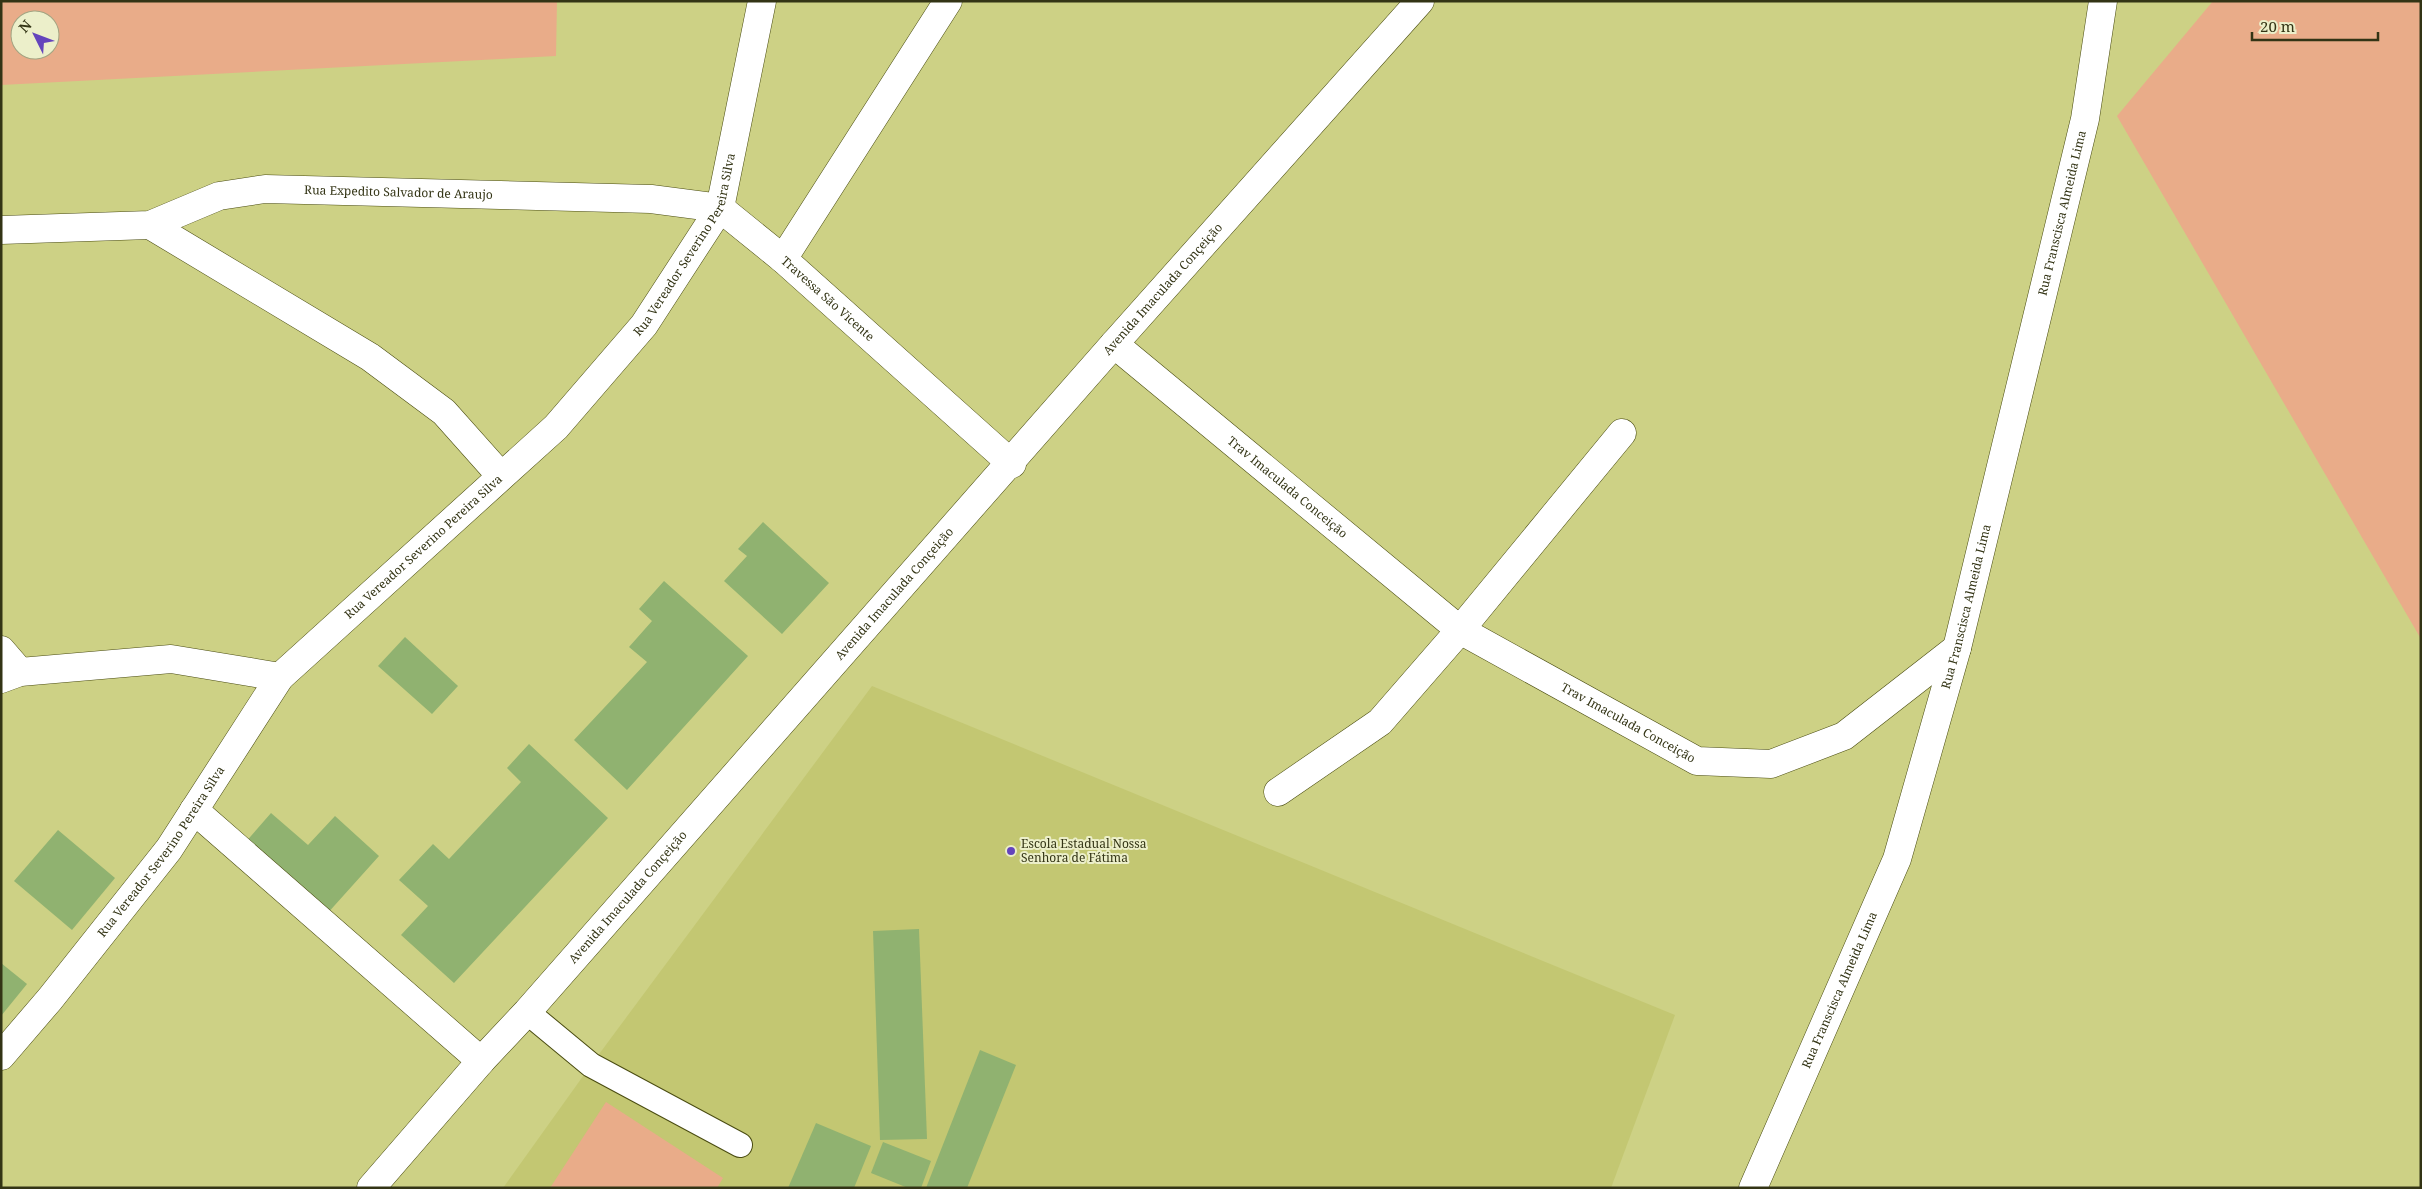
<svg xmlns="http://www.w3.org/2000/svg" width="2422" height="1189" font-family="'Noto Serif',serif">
<rect width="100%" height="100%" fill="#cdd185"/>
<!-- built -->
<polygon fill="#c3c772" points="872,686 1675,1015 1611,1188 503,1188 591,1065"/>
<!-- green -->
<g fill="#e9ac89" fill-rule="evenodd">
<path d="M1,1H557L556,56L1,85ZM20,20H50V50H20Z"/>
<polygon points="2213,1 2421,1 2421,639 2117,116"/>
<polygon points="606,1102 723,1178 717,1188 550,1188"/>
</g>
<!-- building -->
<g fill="#90b270">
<polygon points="763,522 829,583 782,634 724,581 747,556 738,549"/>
<polygon points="664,581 748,656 627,790 574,740 647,662 629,647 652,621 639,609"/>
<polygon points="405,637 458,686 432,714 378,666"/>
<polygon points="529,744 608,818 454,983 401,935 428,906 399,880 433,844 449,859 521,782 507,768"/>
<polygon points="271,813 308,845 335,816 379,856 326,915 244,844"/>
<polygon points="58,830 115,878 72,930 14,881"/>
<polygon points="919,929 927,1139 880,1140 873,931"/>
<polygon points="1,963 27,984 1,1016"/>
<polygon points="980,1050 1016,1065 967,1188 926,1188"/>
<polygon points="816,1123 871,1146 854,1188 788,1188"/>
<polygon points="883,1142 931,1161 921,1188 908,1188 871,1173"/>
</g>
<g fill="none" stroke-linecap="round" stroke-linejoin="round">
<defs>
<polyline id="service" points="527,1012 591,1065 740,1145"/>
<g id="minor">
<path id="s1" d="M948,1L783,259L1012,464"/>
<polyline points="150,225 370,357 444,412 501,476"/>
<path id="s2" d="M1,230L150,225L219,196L265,189L651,199L720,208L783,259"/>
<path id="s3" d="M1114,344L1460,630L1697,761L1771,764L1844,736L1957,648"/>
<polyline points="1,650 20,672"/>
<polyline points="1,679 20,672 171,659 280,677"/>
<polyline points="1278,792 1380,722 1460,630 1622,433"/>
<polyline points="194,810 481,1061"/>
<path id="s4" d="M1,1056L50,999L169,849L280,677L556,427L644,325L720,208L762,1"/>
<path id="s5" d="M371,1188L481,1061L527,1012L1114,344L1420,1"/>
<path id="s6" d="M1753,1188L1897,859L1957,648L2085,119L2103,1"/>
</g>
</defs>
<!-- service casing -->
<use href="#service" stroke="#4a4c11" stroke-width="26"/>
<!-- minor casing -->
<use href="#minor" stroke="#4a4c11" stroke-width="29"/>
<!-- service -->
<use href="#service" stroke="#fff" stroke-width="24"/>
<!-- minor -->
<use href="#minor" stroke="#fff" stroke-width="28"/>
</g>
<!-- markers -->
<circle fill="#6444bc" stroke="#ecefca" stroke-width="2" cx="1011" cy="851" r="5"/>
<g text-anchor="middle" stroke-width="4" stroke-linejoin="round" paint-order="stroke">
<!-- street labels -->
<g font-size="12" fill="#333415" stroke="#ecefca">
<text dy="4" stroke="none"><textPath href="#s2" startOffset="404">Rua Expedito Salvador de Araujo</textPath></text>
<text dy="4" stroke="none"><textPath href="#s6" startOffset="1026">Rua Franscisca Almeida Lima</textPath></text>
<text dy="4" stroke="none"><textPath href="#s4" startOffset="1070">Rua Vereador Severino Pereira Silva</textPath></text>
<text dy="4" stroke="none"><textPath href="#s5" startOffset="1198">Avenida Imaculada Conçeição</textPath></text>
<text dy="4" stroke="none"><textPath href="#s1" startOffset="366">Travessa São Vicente</textPath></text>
<text dy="4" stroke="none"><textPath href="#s3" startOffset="225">Trav Imaculada Conceição</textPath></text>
<text dy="4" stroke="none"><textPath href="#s4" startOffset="665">Rua Vereador Severino Pereira Silva</textPath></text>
<text dy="4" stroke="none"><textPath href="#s5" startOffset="792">Avenida Imaculada Conçeição</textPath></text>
<text dy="4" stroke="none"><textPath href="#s6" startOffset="621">Rua Franscisca Almeida Lima</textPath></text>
<text dy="4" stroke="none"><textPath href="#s3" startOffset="641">Trav Imaculada Conceição</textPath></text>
<text dy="4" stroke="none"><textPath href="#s4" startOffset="260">Rua Vereador Severino Pereira Silva</textPath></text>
<text dy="4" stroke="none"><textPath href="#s5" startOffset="388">Avenida Imaculada Conçeição</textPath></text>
<text dy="4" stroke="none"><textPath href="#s6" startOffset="216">Rua Franscisca Almeida Lima</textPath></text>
</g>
<!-- poi labels -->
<g font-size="12" fill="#333415" stroke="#ecefca" text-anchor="start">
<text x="1021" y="848">Escola Estadual Nossa<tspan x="1021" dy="14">Senhora de Fátima</tspan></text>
</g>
</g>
<!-- border -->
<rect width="2422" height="1189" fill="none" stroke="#333415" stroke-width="5"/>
<!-- north arrow -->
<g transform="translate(35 35) rotate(312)"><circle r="24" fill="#ecefca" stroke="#a2a482"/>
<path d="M0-4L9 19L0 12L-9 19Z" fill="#6444bc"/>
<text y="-8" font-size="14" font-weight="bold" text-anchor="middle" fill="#333415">N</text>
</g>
<!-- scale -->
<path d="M2252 32v8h126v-8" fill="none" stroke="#333415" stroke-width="2.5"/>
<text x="2260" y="32" font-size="15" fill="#333415" stroke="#ecefca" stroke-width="4" paint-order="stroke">20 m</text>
</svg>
